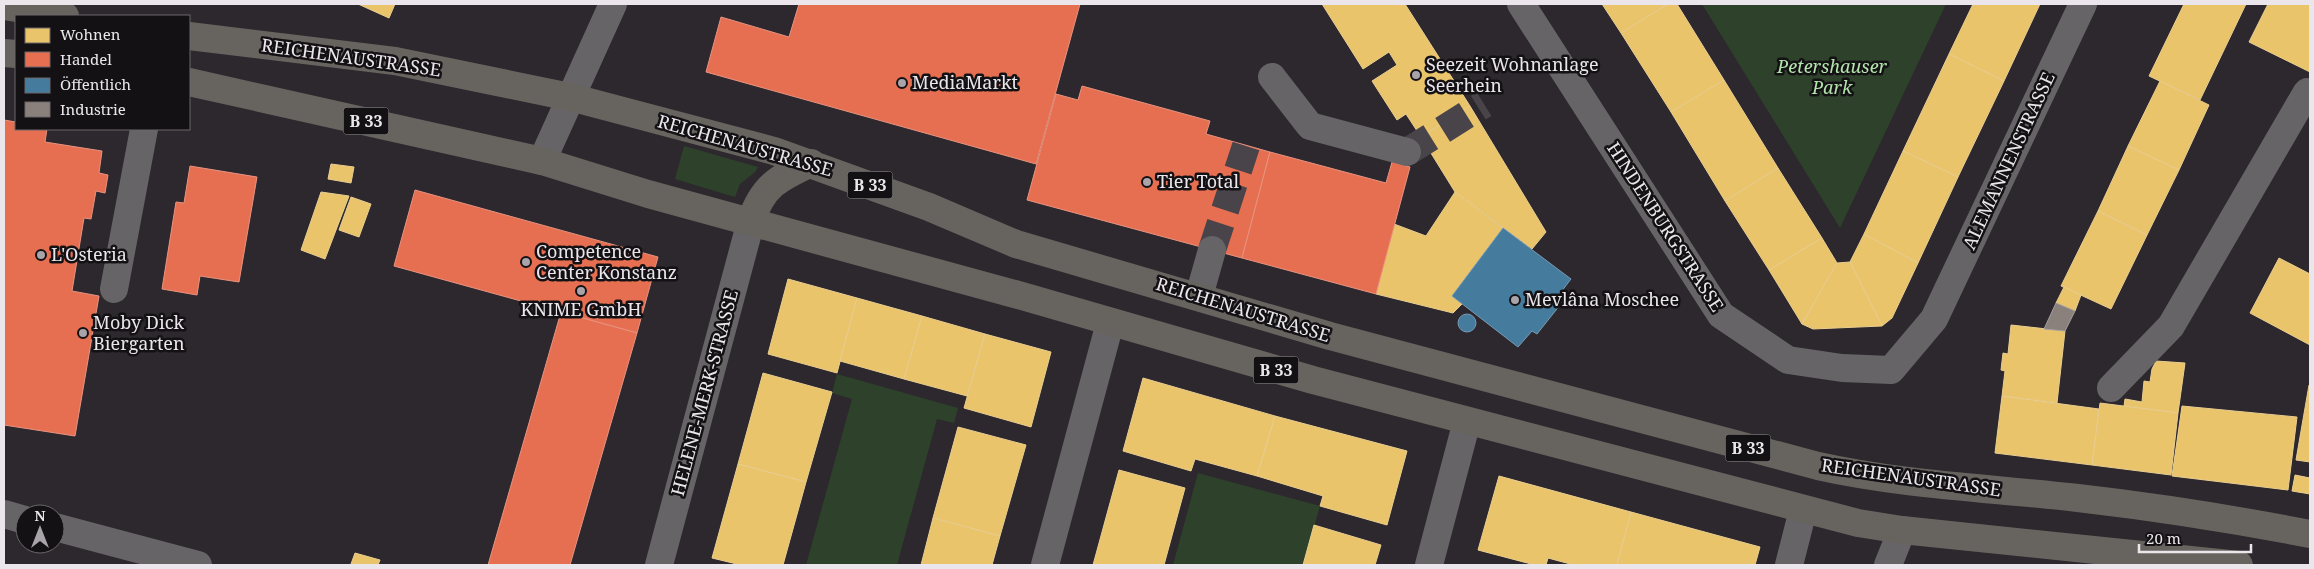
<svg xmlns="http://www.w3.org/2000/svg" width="2314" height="569" font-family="'Noto Serif',serif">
<rect width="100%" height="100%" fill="#2c282d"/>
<!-- green -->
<g fill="#2e422b">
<polygon points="1702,4 1946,4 1840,228"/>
<polygon points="684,146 758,167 755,172 740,184 735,197 675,179"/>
<polygon points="837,374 958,408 954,423 937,419 897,565 806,565 852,399 832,393"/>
<polygon points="1198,473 1320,506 1303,565 1173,565"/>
</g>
<!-- homes -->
<g fill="#e9c46a" stroke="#eace91">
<polygon points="358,4 395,4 389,18"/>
<polygon points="1322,4 1405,4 1470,106 1421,137 1406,114 1397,120 1372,81 1397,65 1389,52 1363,69"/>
<polygon points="1602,4 1668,4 1621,33"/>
<polygon points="1668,4 1677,4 1724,80 1671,112 1621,33"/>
<polygon points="1973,4 2040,4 2004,81 1949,54"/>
<polygon points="2184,4 2246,4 2200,100 2149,76"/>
<polygon points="2268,4 2310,4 2310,72 2249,42"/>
<polygon points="1949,54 2004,81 1958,177 1903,151"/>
<polygon points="1724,80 1778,168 1725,201 1671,112"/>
<polygon points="2160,81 2209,105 2179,170 2128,146"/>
<polygon points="1470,106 1546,232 1532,249 1455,192 1421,137"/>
<polygon points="2128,146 2179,170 2147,235 2098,211"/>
<polygon points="1903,151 1958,177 1918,263 1864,234"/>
<polygon points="331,164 354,167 351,183 328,179"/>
<polygon points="1778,168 1822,238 1769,270 1725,201"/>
<polygon points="321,192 349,196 325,259 301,250"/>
<polygon points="1455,192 1503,228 1452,296 1462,304 1453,313 1376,294 1394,224 1426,236"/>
<polygon points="351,197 371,204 359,237 339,230"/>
<polygon points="2098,211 2147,235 2111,309 2061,286"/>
<polygon points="1864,234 1918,263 1892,318 1882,326 1850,262"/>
<polygon points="1822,238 1837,263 1802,324 1769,270"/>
<polygon points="2279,258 2310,274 2310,345 2250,313"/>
<polygon points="1850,262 1882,326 1813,329 1802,324 1837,263"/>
<polygon points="788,279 857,298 837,373 768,354"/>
<polygon points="2064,287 2081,295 2075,311 2056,303"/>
<polygon points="857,298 922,316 904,379 840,361"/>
<polygon points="922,316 985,334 967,396 904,379"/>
<polygon points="2011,325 2065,331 2057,403 2002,396 2005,371 2001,370 2003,353 2008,354"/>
<polygon points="985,334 1051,352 1031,427 964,408"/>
<polygon points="2156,361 2185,363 2178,413 2124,406 2125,399 2142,402 2144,381 2150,382 2152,369"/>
<polygon points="763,373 832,392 806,482 738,464"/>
<polygon points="1143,378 1275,416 1257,476 1195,459 1191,471 1123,451"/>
<polygon points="2309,385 2310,385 2310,462 2296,460"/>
<polygon points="2002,396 2099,409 2092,465 1995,453"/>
<polygon points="2100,403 2178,413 2171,475 2092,465"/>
<polygon points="2182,406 2297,417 2288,490 2172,476"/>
<polygon points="1275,416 1407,451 1387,525 1320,506 1323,496 1257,476"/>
<polygon points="958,427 1026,445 1000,536 933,518"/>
<polygon points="738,464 806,482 783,565 741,565 712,558"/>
<polygon points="1119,470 1185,488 1164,565 1093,565"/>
<polygon points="2295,475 2310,478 2310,494 2292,491"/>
<polygon points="1499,476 1631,512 1617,565 1574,565 1548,558 1546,565 1535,565 1478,550"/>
<polygon points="1631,512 1760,547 1755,565 1617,565"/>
<polygon points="933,518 1000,536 992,565 921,565"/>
<polygon points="1314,525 1381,545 1375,565 1303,565"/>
<polygon points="355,553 380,560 378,565 351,564"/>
</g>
<!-- shops -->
<g fill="#e76f51" stroke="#e89380">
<polygon points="799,4 1080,4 1036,164 706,72 721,17 789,37"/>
<polygon points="1082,86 1210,121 1206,134 1270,152 1242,258 1027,200 1056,94 1078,100"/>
<polygon points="4,120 16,122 16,129 47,129 45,142 102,151 99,173 108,175 105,193 96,191 91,219 84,218 72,291 99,296 75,436 4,425"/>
<polygon points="1270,152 1386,183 1392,162 1410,167 1376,294 1242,258"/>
<polygon points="190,166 257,177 239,282 200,276 197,295 162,289 176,202 184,203"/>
<polygon points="415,190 658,257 637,333 394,266"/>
<polygon points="561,312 637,333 570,565 488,565"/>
</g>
<!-- public -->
<g fill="#457b9d" stroke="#779bb5">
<polygon points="1503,228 1571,279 1558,296 1564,300 1537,334 1532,331 1518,347 1452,296"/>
<circle cx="1467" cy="323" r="9"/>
</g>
<!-- industry -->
<polygon fill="#8a817c" stroke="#a79f9e" points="2056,303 2075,311 2065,331 2044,329"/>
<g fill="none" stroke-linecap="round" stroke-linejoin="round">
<!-- minor-tunnel -->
<g stroke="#49444a" stroke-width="28" stroke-dasharray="28 14" stroke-linecap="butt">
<polyline points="1407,152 1484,104"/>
<polyline points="1212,250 1246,146"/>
</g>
<!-- minor -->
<g stroke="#676468" stroke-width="28">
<polyline points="1521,4 1721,315 1788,360 1842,368 1891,370 1934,319 2083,4"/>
<polyline points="1272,77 1310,126 1407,152"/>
<polyline points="542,161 613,4"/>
<polyline points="114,289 144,129"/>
<polyline points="1199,296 1212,250"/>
<polyline points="2111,388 2171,326 2307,92 2310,93"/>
<polyline points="4,514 25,520"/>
<polyline points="55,527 198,565"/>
<polyline points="659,565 751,221"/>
<polyline points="1045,565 1110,323"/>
<polyline points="1429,565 1467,421"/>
<polyline points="1789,565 1803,510"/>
<polyline points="1888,565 1902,530"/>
</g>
<!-- major -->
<g stroke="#676460" stroke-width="28">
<polyline points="4,6 65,16"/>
<path d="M189,36L395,61L570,97L774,151L929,207L1016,244L1330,336L1818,466C1903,485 1991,488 2078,498C2156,507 2233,519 2310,534"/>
<polyline points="4,53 16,54"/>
<polyline points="189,82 542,161 648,194 1022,296 1313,380 1858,523 1902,530 2239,565"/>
<path d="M751,221C763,185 779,178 811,163"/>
</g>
</g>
<!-- markers -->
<g fill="#a8a4a9" stroke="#141114" stroke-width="2">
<circle cx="1416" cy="75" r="5"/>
<circle cx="902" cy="83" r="5"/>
<circle cx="1147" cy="182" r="5"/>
<circle cx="41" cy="255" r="5"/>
<circle cx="526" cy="262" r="5"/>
<circle cx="581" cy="291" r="5"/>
<circle cx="1515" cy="300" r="5"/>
<circle cx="83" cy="333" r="5"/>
</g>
<g text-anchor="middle" stroke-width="5" stroke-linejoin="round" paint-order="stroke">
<!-- shield labels -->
<g fill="#141114" stroke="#aaa6ab" stroke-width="1">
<rect x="343.5" y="107.5" width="45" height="27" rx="4"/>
<rect x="847.5" y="171.5" width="45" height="27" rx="4"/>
<rect x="1253.5" y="356.5" width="45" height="27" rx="4"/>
<rect x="1725.5" y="434.5" width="45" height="27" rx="4"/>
</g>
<g font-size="16" font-weight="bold" fill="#ebe6ec">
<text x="366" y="127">B 33</text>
<text x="870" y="191">B 33</text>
<text x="1276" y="376">B 33</text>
<text x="1748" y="454">B 33</text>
</g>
<!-- street labels -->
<g font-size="18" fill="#ebe6ec" stroke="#141114">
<text transform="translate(351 58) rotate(8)" y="6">REICHENAUSTRASSE</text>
<text transform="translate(745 146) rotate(16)" y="6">REICHENAUSTRASSE</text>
<text transform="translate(2009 161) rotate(-65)" y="6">ALEMANNENSTRASSE</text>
<text transform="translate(1665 227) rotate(57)" y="6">HINDENBURGSTRASSE</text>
<text transform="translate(1243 310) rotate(17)" y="6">REICHENAUSTRASSE</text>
<text transform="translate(705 393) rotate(-75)" y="6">HELENE-MERK-STRASSE</text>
<text transform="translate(1911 478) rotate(8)" y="6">REICHENAUSTRASSE</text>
</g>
<!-- poi labels -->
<g font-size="18" fill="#ebe6ec" stroke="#141114" text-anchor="start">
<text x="1426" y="71">Seezeit Wohnanlage<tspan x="1426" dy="21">Seerhein</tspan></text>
<text x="912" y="89">MediaMarkt</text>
<text x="1157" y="188">Tier Total</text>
<text x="536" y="258">Competence<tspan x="536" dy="21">Center Konstanz</tspan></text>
<text x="51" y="261">L'Osteria</text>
<text x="1525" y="306">Mevlâna Moschee</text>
<text x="581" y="316" text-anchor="middle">KNIME GmbH</text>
<text x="93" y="329">Moby Dick<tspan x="93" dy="21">Biergarten</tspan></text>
</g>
<!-- park labels -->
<g font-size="18" font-style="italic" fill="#b2e4ab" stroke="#141114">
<text x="1832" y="73">Petershauser<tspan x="1832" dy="21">Park</tspan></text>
</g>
</g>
<!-- border -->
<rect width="2314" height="569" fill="none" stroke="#ebe6ec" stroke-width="10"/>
<!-- legend -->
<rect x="15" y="15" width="175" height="115" fill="#141114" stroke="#6a666a"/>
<rect x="25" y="28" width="25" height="15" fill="#e9c46a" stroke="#6a666a"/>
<text x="60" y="40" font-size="15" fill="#ebe6ec">Wohnen</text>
<rect x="25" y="52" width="25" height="15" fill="#e76f51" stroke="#6a666a"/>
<text x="60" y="65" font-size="15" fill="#ebe6ec">Handel</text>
<rect x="25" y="78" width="25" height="15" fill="#457b9d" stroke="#6a666a"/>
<text x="60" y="90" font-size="15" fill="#ebe6ec">Öffentlich</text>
<rect x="25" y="102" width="25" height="15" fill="#8a817c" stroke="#6a666a"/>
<text x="60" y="115" font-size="15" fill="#ebe6ec">Industrie</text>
<!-- north arrow -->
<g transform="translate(40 529)"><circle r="24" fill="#141114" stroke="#6a666a"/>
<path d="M0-4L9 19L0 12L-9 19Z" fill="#a8a4a9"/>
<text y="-8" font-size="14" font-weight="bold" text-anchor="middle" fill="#ebe6ec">N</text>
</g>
<!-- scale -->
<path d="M2139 544v8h112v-8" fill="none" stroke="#ebe6ec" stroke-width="2.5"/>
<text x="2146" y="544" font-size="15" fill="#ebe6ec" stroke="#141114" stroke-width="4" paint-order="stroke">20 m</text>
</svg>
